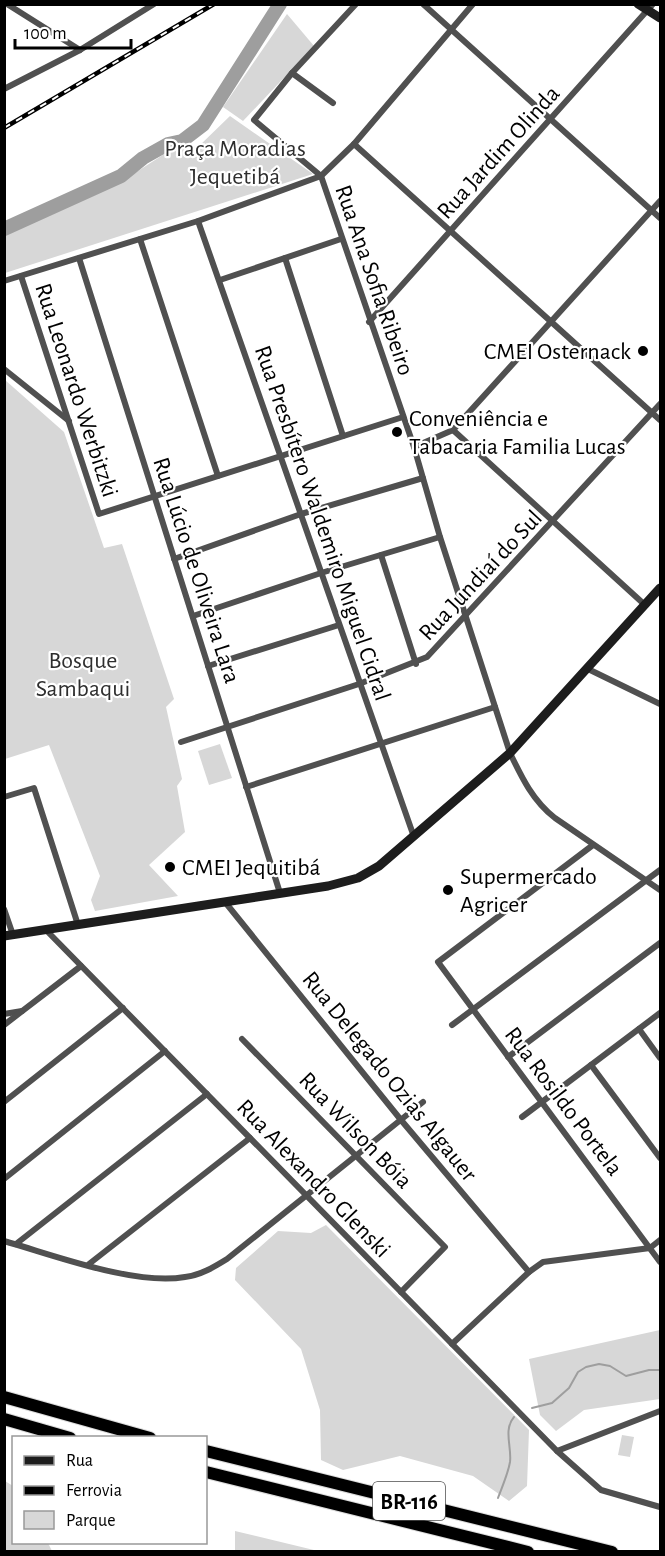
<svg xmlns="http://www.w3.org/2000/svg" width="665" height="1556" font-family="'Alegreya Sans',sans-serif">
<rect width="100%" height="100%" fill="#fff"/>
<!-- green -->
<g fill="#d7d7d7">
<polygon points="287,14 314,46 243,121 223,107"/>
<polygon points="230,116 313,174 5,273 5,235 121,182 172,149 199,146"/>
<polygon points="5,380 64,432 104,548 122,544 174,699 166,707 182,779 177,786 185,832 149,865 178,896 95,911 91,900 100,876 49,745 5,759"/>
<polygon points="220,744 232,778 209,785 198,751"/>
<polygon points="326,1225 529,1430 527,1486 509,1501 473,1476 400,1456 343,1470 321,1460 320,1410 301,1349 235,1280 236,1268 278,1231 311,1233"/>
<polygon points="660,1330 660,1399 584,1410 556,1431 540,1415 529,1359"/>
<polygon points="622,1435 634,1437 630,1457 618,1455"/>
<polygon points="5,1481 13,1486 14,1542 48,1543 52,1551 5,1551"/>
<polygon points="235,1531 318,1551 235,1551"/>
</g>
<g fill="none" stroke-linecap="round" stroke-linejoin="round">
<!-- stream -->
<g stroke="#9e9e9e" stroke-width="2">
<polyline points="532,1408 552,1403 569,1388 578,1372 586,1367 599,1364 610,1366 626,1376 649,1370 660,1370"/>
<path d="M498,1498C502,1487 508,1474 510,1462C512,1447 503,1430 514,1417"/>
</g>
<!-- river -->
<polyline stroke="#9e9e9e" stroke-width="14" points="4,229 121,176 143,158 168,144 182,141 203,125 280,4"/>
<defs>
<g id="highway">
<polyline points="4,1397 150,1438"/>
<polyline points="4,1419 70,1438"/>
<polyline points="206,1451 612,1552"/>
<polyline points="206,1472 528,1552"/>
</g>
</defs>
<!-- highway casing -->
<use href="#highway" stroke="#dbdbdb" stroke-width="14"/>
<!-- street -->
<g stroke="#505050" stroke-width="6">
<polyline points="7,4 80,50"/>
<path d="M356,4L292,73L254,120L321,176L414,447L440,537L510,753C522,778 533,801 555,818L660,890"/>
<polyline points="423,4 660,218"/>
<polyline points="292,73 333,103"/>
<polyline points="4,89 80,50 154,4"/>
<polyline points="354,144 660,420"/>
<polyline points="198,221 414,837"/>
<polyline points="140,239 218,476"/>
<polyline points="79,258 280,893"/>
<polyline points="285,258 343,436"/>
<polyline points="21,276 99,514 403,417"/>
<polyline points="220,280 341,239"/>
<polyline points="4,281 198,221 321,176 354,144 473,4"/>
<polyline points="369,322 653,4"/>
<polyline points="4,369 69,421"/>
<polyline points="453,430 645,605"/>
<polyline points="414,447 453,430 660,201"/>
<polyline points="381,555 416,664"/>
<polyline points="174,559 301,514 423,478"/>
<polyline points="193,616 321,573 440,537"/>
<polyline points="208,666 339,625"/>
<polyline points="588,669 660,704"/>
<polyline points="181,742 359,684 427,657 660,404"/>
<polyline points="246,787 495,707"/>
<polyline points="4,797 34,788 78,925"/>
<polyline points="593,845 438,962 660,1262"/>
<polyline points="225,902 401,1120 529,1272"/>
<polyline points="4,909 13,935"/>
<polyline points="46,930 557,1451 601,1490 660,1507"/>
<polyline points="4,1014 22,1011"/>
<polyline points="4,1025 81,966"/>
<polyline points="452,1025 660,870"/>
<polyline points="639,1029 660,1058"/>
<polyline points="242,1039 445,1247 401,1292"/>
<polyline points="508,1057 660,943"/>
<polyline points="591,1065 660,1158"/>
<polyline points="4,1102 123,1008"/>
<polyline points="522,1117 660,1013"/>
<polyline points="4,1179 165,1051"/>
<path d="M4,1241C54,1255 135,1286 185,1277C201,1275 214,1267 227,1259L423,1102"/>
<polyline points="16,1244 207,1094"/>
<polyline points="89,1264 250,1138"/>
<polyline points="452,1344 529,1272 543,1262 650,1248 660,1240"/>
<polyline points="557,1451 660,1411"/>
</g>
<!-- secondary -->
<g stroke="#1d1d1d" stroke-width="9">
<polyline points="638,4 660,18"/>
<polyline points="4,936 328,886 358,878 379,866 510,753 660,588"/>
</g>
<!-- highway -->
<use href="#highway" stroke="#000" stroke-width="12"/>
<defs>
<polyline id="rail" points="4,128 214,4"/>
</defs>
<!-- rail casing -->
<use href="#rail" stroke="#000" stroke-width="4.5"/>
<!-- rail -->
<use href="#rail" stroke="#fff" stroke-width="2" stroke-dasharray="7" stroke-linecap="butt"/>
</g>
<!-- markers -->
<g fill="#000" stroke="#fff" stroke-width="2">
<circle cx="643" cy="351" r="6"/>
<circle cx="397" cy="432" r="6"/>
<circle cx="170" cy="867" r="6"/>
<circle cx="448" cy="890" r="6"/>
</g>
<g text-anchor="middle" stroke-width="4.5" stroke-linejoin="round" paint-order="stroke">
<!-- shield labels -->
<rect fill="#fff" stroke="#4c4c4c" stroke-width="1.5" x="373" y="1482" width="72" height="38" rx="4.5"/>
<g font-size="22" font-weight="bold" fill="#000">
<text x="409" y="1509">BR-116</text>
</g>
<!-- park labels -->
<g font-size="24" fill="#2e2e2e" stroke="#fff">
<text x="235" y="156">Praça Moradias<tspan x="235" dy="28">Jequetibá</tspan></text>
<text x="83" y="668">Bosque<tspan x="83" dy="28">Sambaqui</tspan></text>
</g>
<!-- street labels -->
<g font-size="24" fill="#000" stroke="#fff">
<text transform="translate(498 152) rotate(-48)" y="8">Rua Jardim Olinda</text>
<text transform="translate(375 280) rotate(71)" y="8">Rua Ana Sofia Ribeiro</text>
<text transform="translate(77 390) rotate(72)" y="8">Rua Leonardo Werbitzki</text>
<text transform="translate(323 523) rotate(71)" y="8">Rua Presbítero Waldemiro Miguel Cidral</text>
<text transform="translate(197 570) rotate(72)" y="8">Rua Lúcio de Oliveira Lara</text>
<text transform="translate(480 575) rotate(-47)" y="8">Rua Jundiaí do Sul</text>
<text transform="translate(390 1076) rotate(51)" y="8">Rua Delegado Ozias Algauer</text>
<text transform="translate(564 1101) rotate(53)" y="8">Rua Rosildo Portela</text>
<text transform="translate(356 1130) rotate(46)" y="8">Rua Wilson Bóia</text>
<text transform="translate(314 1178) rotate(46)" y="8">Rua Alexandro Glenski</text>
</g>
<!-- poi labels -->
<g font-size="24" fill="#000" stroke="#fff" text-anchor="start">
<text x="631" y="359" text-anchor="end">CMEI Osternack</text>
<text x="409" y="426">Conveniência e<tspan x="409" dy="28">Tabacaria Familia Lucas</tspan></text>
<text x="182" y="875">CMEI Jequitibá</text>
<text x="460" y="884">Supermercado<tspan x="460" dy="28">Agricer</tspan></text>
</g>
</g>
<!-- border -->
<rect width="665" height="1556" fill="none" stroke="#000000" stroke-width="12"/>
<!-- legend -->
<rect x="12" y="1436" width="195" height="108" fill="#ffffff" stroke="#999999" stroke-width="1.5"/>
<rect x="24" y="1456" width="30" height="9" fill="#1d1d1d" stroke="#999999" stroke-width="1.5"/>
<text x="66" y="1466" font-size="18" fill="#000000">Rua</text>
<rect x="24" y="1486" width="30" height="9" fill="#000000" stroke="#999999" stroke-width="1.5"/>
<text x="66" y="1496" font-size="18" fill="#000000">Ferrovia</text>
<rect x="24" y="1511" width="30" height="18" fill="#d7d7d7" stroke="#999999" stroke-width="1.5"/>
<text x="66" y="1526" font-size="18" fill="#000000">Parque</text>
<!-- scale -->
<path d="M15 39v9h116v-9" fill="none" stroke="#000000" stroke-width="3"/>
<text x="24" y="39" font-size="18" fill="#000000" stroke="#ffffff" stroke-width="4.5" paint-order="stroke">100 m</text>
</svg>
